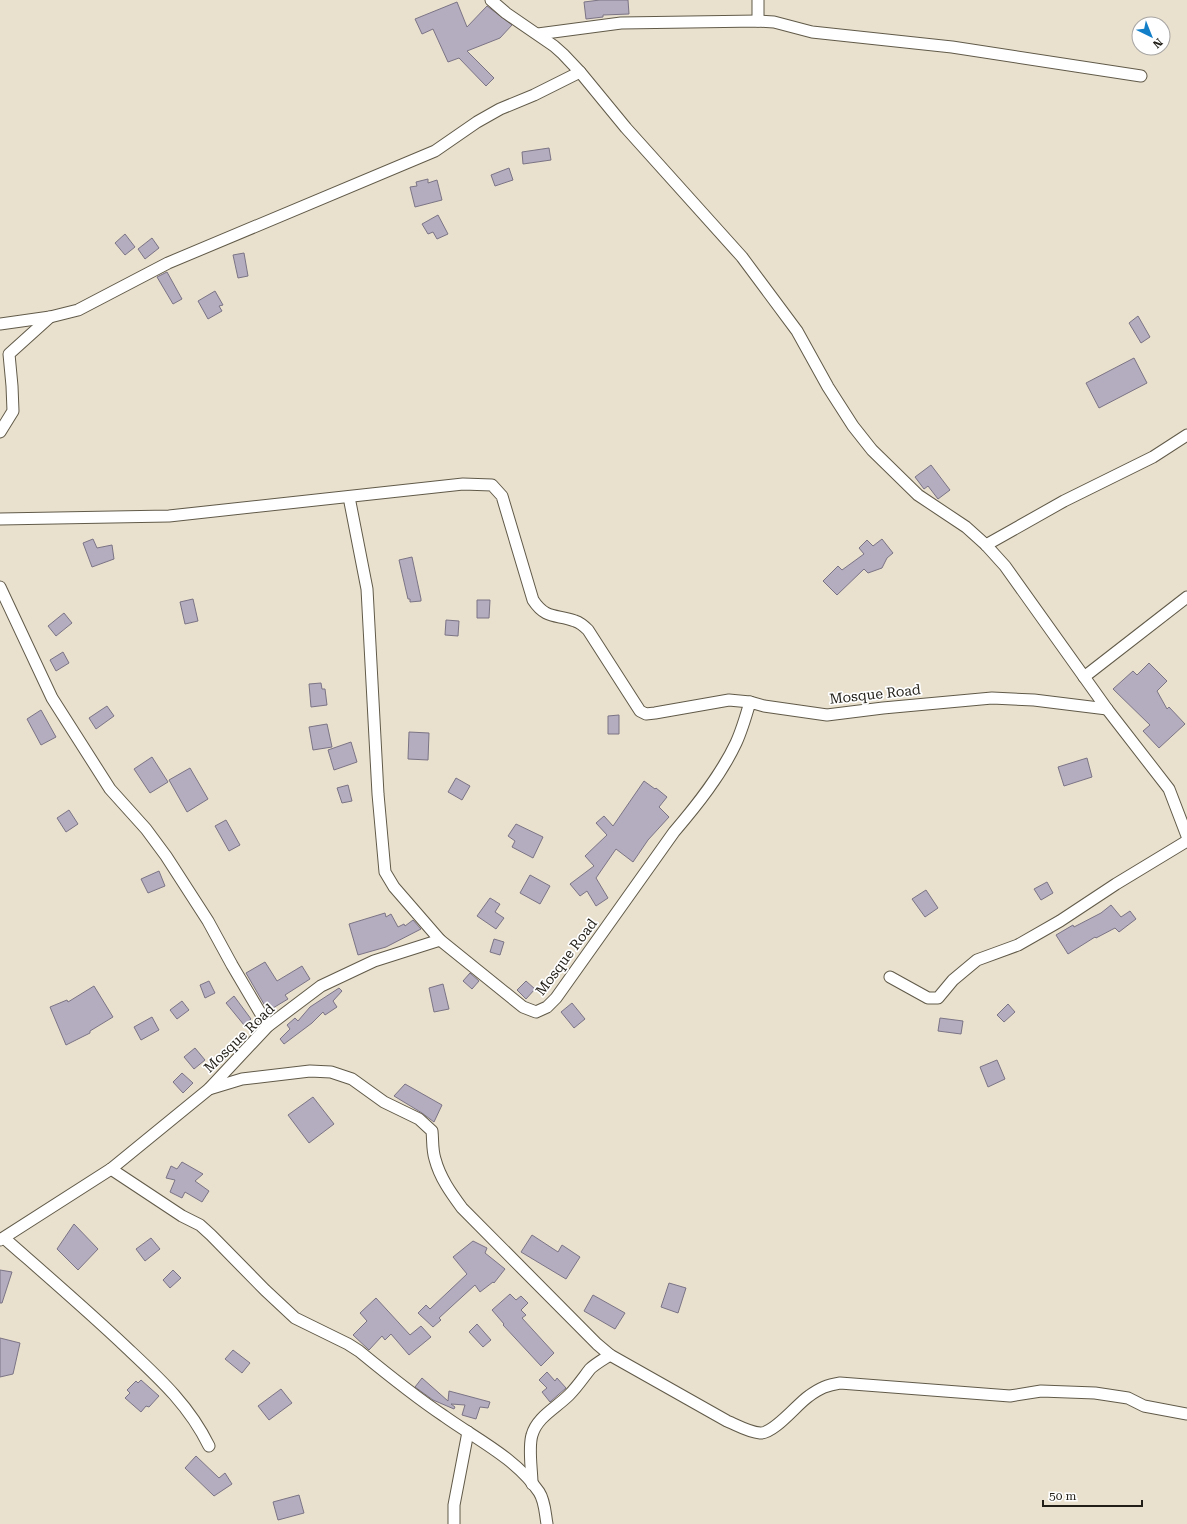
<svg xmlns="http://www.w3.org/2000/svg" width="1187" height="1524" font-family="'Roboto Serif',serif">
<rect width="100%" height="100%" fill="#e9e0cd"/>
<!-- building -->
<g fill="#b4adc0" stroke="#7b7485">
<polygon points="600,0 628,0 629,14 603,15 603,17 586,19 584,2"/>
<polygon points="457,2 467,27 487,6 512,25 500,38 467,51 494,78 486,86 459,58 448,62 433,29 422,34 415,19"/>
<polygon points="549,148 551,160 523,164 522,152"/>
<polygon points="509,168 513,180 495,186 491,175"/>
<polygon points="428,179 428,183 437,180 442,200 415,207 410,187 417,186 416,182"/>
<polygon points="438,215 448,234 437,239 433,232 428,234 422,224"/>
<polygon points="125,234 135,247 125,255 115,243"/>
<polygon points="152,238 159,248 145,259 138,249"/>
<polygon points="244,253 248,276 238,278 233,255"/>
<polygon points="167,272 182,299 173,304 157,277"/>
<polygon points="215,291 223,305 219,306 222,311 208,319 198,301"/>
<polygon points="1138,316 1150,337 1141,343 1129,323"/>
<polygon points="1134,358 1147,383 1099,408 1086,383"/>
<polygon points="931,465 950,490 938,499 928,486 924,489 915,477"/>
<polygon points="93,539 97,548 112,545 114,559 92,567 83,543"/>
<polygon points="882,539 893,553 887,558 882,568 868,573 864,569 837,595 823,581 838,566 842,570 864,554 859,548 867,540 873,546"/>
<polygon points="412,557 421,599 421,601 410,602 410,599 408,599 399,560"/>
<polygon points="193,599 198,621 185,624 180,602"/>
<polygon points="477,600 490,600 489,618 477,618"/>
<polygon points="64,613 72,623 56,636 48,626"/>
<polygon points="446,620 459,621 458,636 445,635"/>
<polygon points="63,652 69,663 56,671 50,660"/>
<polygon points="1149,663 1167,681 1157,691 1167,709 1169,707 1185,724 1159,748 1143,731 1150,725 1113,689 1133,671 1137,675"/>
<polygon points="321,683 322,689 325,689 327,705 311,707 309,684"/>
<polygon points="107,706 114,716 96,729 89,718"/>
<polygon points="41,710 56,737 41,745 27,719"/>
<polygon points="619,715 619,734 608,734 608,716"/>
<polygon points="327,724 332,747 313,750 309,727"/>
<polygon points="409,732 429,733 428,760 408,759"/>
<polygon points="351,742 357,762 334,770 328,750"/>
<polygon points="152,757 168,782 150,793 134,769"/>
<polygon points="1087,758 1092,777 1064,786 1058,767"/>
<polygon points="190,768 208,799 187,812 169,780"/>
<polygon points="456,778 470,786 462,800 448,792"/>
<polygon points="644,781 655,789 656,788 667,797 659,807 669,817 648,840 633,862 616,849 596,878 608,898 596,906 587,891 580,896 570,884 594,866 585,856 607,835 596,823 604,816 613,826"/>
<polygon points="348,785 352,801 342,803 337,788"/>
<polygon points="69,810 78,824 66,832 57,818"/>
<polygon points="226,820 240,845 229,851 215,826"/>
<polygon points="516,824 543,837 533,858 512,847 515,841 508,836"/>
<polygon points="159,871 165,886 148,893 141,879"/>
<polygon points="530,875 550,886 540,904 520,893"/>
<polygon points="1047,882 1053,893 1041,900 1034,889"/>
<polygon points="926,890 938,908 925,917 912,899"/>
<polygon points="490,898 500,904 495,912 504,918 496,929 477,916"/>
<polygon points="1111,905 1121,917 1130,911 1136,919 1119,932 1115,928 1096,938 1095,937 1068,954 1056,935 1073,925 1074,927 1101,913"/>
<polygon points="385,913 386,917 391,914 398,927 404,924 405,926 413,920 421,929 386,947 358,955 349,924"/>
<polygon points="494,939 504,942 500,955 490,952"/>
<polygon points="265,962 277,981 302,966 310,979 285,995 288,999 268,1011 246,973"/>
<polygon points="470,973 479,981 472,989 463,981"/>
<polygon points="209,981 215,993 205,998 200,985"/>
<polygon points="526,981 535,989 526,999 517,990"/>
<polygon points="443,984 449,1009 434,1012 429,988"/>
<polygon points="94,986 113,1017 90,1031 90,1033 66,1045 50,1007 67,1000 68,1002"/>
<polygon points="339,988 342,991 333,1001 337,1007 325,1015 323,1012 312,1023 284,1044 280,1039 290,1029 287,1025 295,1018 298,1021 310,1007"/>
<polygon points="234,996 251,1019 244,1025 226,1003"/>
<polygon points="182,1001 189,1010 177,1019 170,1010"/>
<polygon points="572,1003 585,1019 574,1028 561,1012"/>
<polygon points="1008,1004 1015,1012 1004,1022 997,1015"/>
<polygon points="152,1017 159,1030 141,1040 134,1027"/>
<polygon points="940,1018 963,1021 961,1034 938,1031"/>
<polygon points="195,1048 205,1060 194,1069 184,1057"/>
<polygon points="997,1060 1005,1079 988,1087 980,1067"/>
<polygon points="182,1073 193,1083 183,1093 173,1082"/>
<polygon points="405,1084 442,1105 434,1122 422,1113 394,1096"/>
<polygon points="313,1097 334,1124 309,1143 288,1115"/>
<polygon points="182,1162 203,1174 195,1181 209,1191 202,1202 185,1192 182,1198 170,1192 175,1180 166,1178 171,1166 177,1169"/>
<polygon points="74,1224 98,1249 78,1270 57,1249"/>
<polygon points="532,1235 558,1252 562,1245 580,1257 566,1279 521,1252"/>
<polygon points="151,1238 160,1249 145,1261 136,1249"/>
<polygon points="473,1241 487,1248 485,1253 505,1269 494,1283 493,1282 480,1292 475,1285 439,1318 441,1320 433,1327 418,1313 426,1305 430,1309 467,1274 453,1257"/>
<polygon points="0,1270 12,1272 2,1303 0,1303"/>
<polygon points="173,1270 181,1278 170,1288 163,1280"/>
<polygon points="669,1283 686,1288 678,1313 661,1307"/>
<polygon points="510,1294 516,1300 521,1296 528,1303 521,1310 526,1315 522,1318 554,1353 541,1366 503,1325 504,1324 492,1310"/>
<polygon points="593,1295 625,1313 615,1329 584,1311"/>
<polygon points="376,1298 410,1335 421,1326 431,1337 409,1355 391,1334 385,1340 382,1336 369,1350 353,1335 367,1321 360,1313"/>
<polygon points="477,1324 491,1340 483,1347 469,1332"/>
<polygon points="0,1338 20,1343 13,1374 0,1377"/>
<polygon points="233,1350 250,1363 242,1373 225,1359"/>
<polygon points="547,1372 555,1381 557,1378 566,1388 550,1402 542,1392 547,1388 539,1380"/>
<polygon points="422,1378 448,1401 449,1391 490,1402 488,1408 480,1407 476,1419 462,1415 465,1405 451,1404 455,1407 454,1409 433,1400 415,1387"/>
<polygon points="141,1380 159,1396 149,1407 146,1406 141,1412 125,1398 130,1393 127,1390 136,1381 138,1383"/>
<polygon points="281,1389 292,1403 269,1420 258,1406"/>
<polygon points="196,1456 219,1478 225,1473 232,1484 214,1496 185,1468"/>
<polygon points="299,1495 304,1513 278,1520 273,1502"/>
</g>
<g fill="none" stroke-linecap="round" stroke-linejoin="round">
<defs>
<g id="street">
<polyline points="491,0 506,13 554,46 563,54 580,72 626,128 742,257 797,331 828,387 853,426 872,450 918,495 966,527 986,545 1005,566 1107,709 1169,789 1187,836"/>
<polyline points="758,21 758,0"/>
<polyline points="538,34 621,23 758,21 774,22 812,32 952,47 1141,76"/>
<polyline points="0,324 50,317 78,310 168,263 435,151 477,122 500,109 534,95 580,72"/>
<polyline points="0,432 13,411 12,386 9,354 50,317"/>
<polyline points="349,497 367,589 378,794 385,872 394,887 440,940"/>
<path d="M0,519L169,516L463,484L492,485L502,496L533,600C546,620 557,614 575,621C581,623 584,626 588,630L640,711L646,714L655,713L729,700L750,702"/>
<polyline points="986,545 1064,501 1153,457 1187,435"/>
<polyline points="0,587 52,698 110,789 146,829 166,856 208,921 232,965 268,1026"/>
<polyline points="1084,677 1187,597"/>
<polyline points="890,977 928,998 938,998 953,980 977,960 1018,945 1060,921 1116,884 1187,841"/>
<path d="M209,1089L242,1079L310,1071L331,1072L352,1079L384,1102L419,1119L432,1131C433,1140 432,1150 435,1159C440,1178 451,1193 462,1208L597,1344L610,1355L727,1421C737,1425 748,1432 760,1433C774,1434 797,1404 809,1396C820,1388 827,1385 840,1383L1010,1396L1041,1391L1095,1393L1128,1398L1144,1406L1187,1414"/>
<path d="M111,1169L182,1216L200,1225L211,1235L265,1290L295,1318L348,1344L359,1351C387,1374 414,1396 444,1416C476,1439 516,1458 539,1492C545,1501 545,1513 547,1524"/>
<path d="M4,1238C45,1274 87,1310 127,1348C159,1378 189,1405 209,1446"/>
<path d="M0,1240L111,1169L209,1089L268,1026L321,986L374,961L440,940L523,1007L536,1012L547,1007L556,998L674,832C697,805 721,775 736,743C742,730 746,716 750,702L764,706L827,715L883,708L992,698L1034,700L1107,709"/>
<path d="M532,1484C532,1470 528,1448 532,1435C537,1417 556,1408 569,1395C577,1387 583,1378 590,1369C595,1364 604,1359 610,1355"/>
<polyline points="454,1524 454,1505 468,1432"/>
</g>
</defs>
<!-- street casing -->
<use href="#street" stroke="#615a49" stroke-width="13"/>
<!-- street -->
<use href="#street" stroke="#fff" stroke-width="11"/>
</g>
<g text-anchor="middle" stroke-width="3.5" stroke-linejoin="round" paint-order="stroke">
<!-- street labels -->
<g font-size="14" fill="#221f18" stroke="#fff">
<text transform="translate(875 694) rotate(-6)" y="5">Mosque Road</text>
<text transform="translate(566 957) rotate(-53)" y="5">Mosque Road</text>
<text transform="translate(239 1038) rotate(-44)" y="5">Mosque Road</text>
</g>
</g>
<!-- north arrow -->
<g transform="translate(1151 36) rotate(137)"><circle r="19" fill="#ffffff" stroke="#a7a5a3"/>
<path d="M0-3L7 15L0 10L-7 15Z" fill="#137fc9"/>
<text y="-6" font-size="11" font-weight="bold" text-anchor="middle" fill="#221f18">N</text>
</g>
<!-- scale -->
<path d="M1043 1500v6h99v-6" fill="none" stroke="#221f18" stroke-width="2"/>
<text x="1049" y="1500" font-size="12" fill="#221f18" stroke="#ffffff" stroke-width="3" paint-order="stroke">50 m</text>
</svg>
